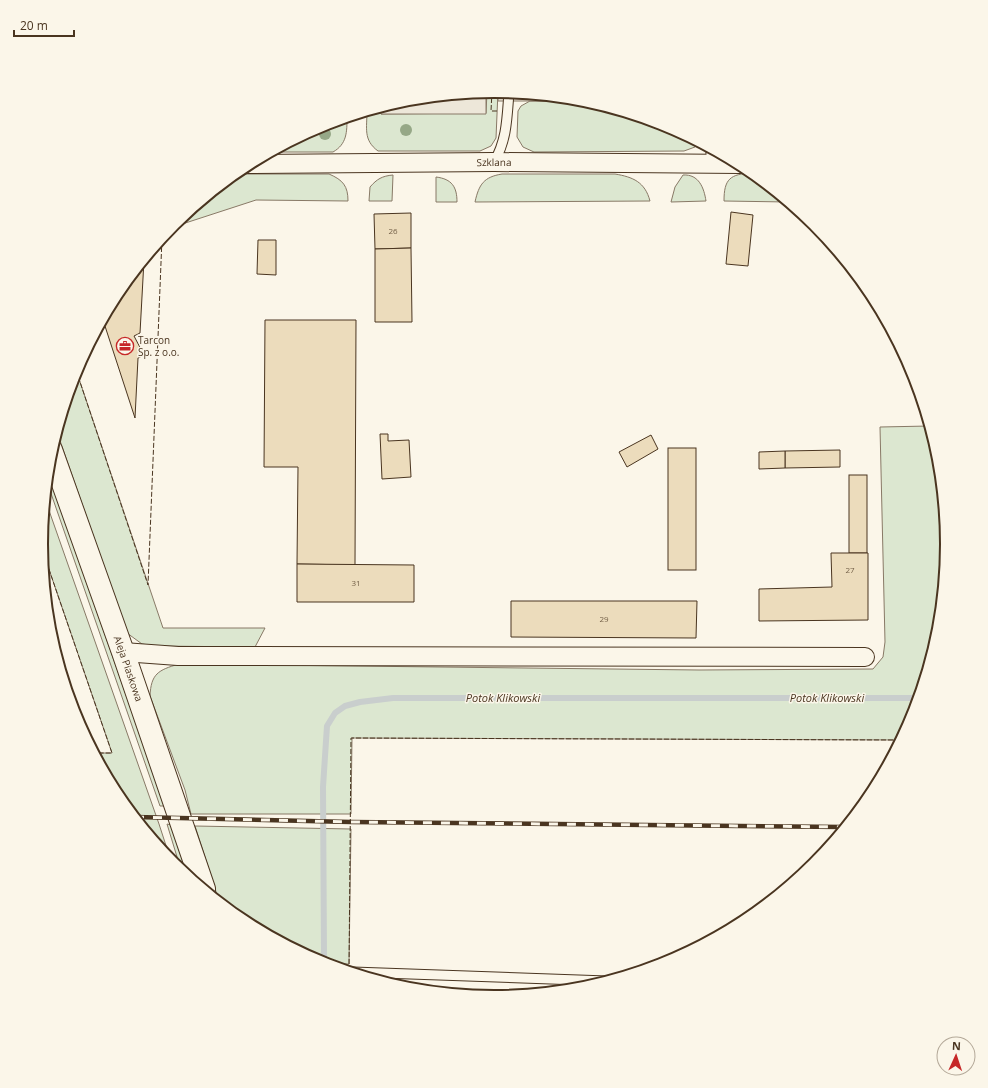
<svg xmlns="http://www.w3.org/2000/svg" width="988" height="1088" font-family="'Open Sans',sans-serif">
<rect width="100%" height="100%" fill="#fbf6e9"/>
<!-- green -->
<g fill="#dce7d0" stroke="#887966">
<path d="M498,91L496,138L491,146L480,151H378C363,140 367,128 367,111L381,107V114L486,113L487,92Z"/>
<polygon points="530,101 588,101 668,126 698,142 695,147 684,151 534,152 523,147 517,137 518,111 521,106"/>
<path d="M347,117C347,132 347,144 333,152H272L321,125Z"/>
<path d="M752,173L788,202L724,201C724,179 730,174 752,173Z"/>
<path d="M235,174H329C343,180 348,186 348,201L256,200L170,228Z"/>
<path d="M502,174H615C633,177 645,182 650,201L475,202C479,184 484,177 502,174Z"/>
<path d="M393,175L392,201H369L370,187C377,179 382,176 393,175Z"/>
<path d="M683,175C699,174 704,188 706,201L671,202L675,187Z"/>
<path d="M436,177C452,179 457,187 457,202H436Z"/>
<polygon points="76,370 163,628 265,628 255,647 154,646 142,644 127,633 57,432"/>
<path d="M929,426C958,522 948,651 900,740L352,738L351,814H191L185,790L150,696C151,674 158,670 179,664L699,670L873,669L883,657L885,642L880,427Z"/>
<polygon points="48,472 165,806 160,806 47,482"/>
<polygon points="45,499 159,824 171,861 117,795 95,753 112,753 42,549"/>
<polygon points="167,824 171,825 188,876 181,870"/>
<polygon points="195,826 351,829 349,964 326,964 320,962 242,921 219,901"/>
</g>
<!-- parking -->
<g fill="#ede7d9" stroke="#887966">
<polygon points="498,91 583,100 588,101 498,101"/>
<polygon points="430,97 486,97 486,114 381,114 381,107 406,100"/>
</g>
<g fill="none" stroke-linecap="round" stroke-linejoin="round">
<!-- stream -->
<polyline stroke="#c9cecd" stroke-width="6" points="324,956 323,787 327,726 335,713 345,706 360,702 393,698 918,698"/>
</g>
<!-- building -->
<g fill="#ecdcbc" stroke="#4a3520">
<polygon points="731,212 753,215 748,266 726,264"/>
<polygon points="411,213 411,248 375,249 374,214"/>
<polygon points="258,240 276,240 276,275 257,274"/>
<polygon points="411,248 412,322 375,322 375,249"/>
<polygon points="144,260 140,333 134,336 144,355 138,358 135,418 103,320 117,292"/>
<polygon points="265,320 356,320 355,565 297,564 298,467 264,467"/>
<polygon points="380,434 388,434 388,441 409,440 411,477 382,479"/>
<polygon points="651,435 658,449 627,467 619,452"/>
<rect x="668" y="448" width="28" height="122"/>
<polygon points="840,450 840,467 785,468 785,451"/>
<polygon points="785,451 785,468 759,469 759,452"/>
<rect x="849" y="475" width="18" height="78"/>
<polygon points="831,553 868,553 868,620 759,621 759,589 832,587"/>
<polygon points="297,564 414,565 414,602 297,602"/>
<polygon points="511,601 697,601 696,638 511,637"/>
</g>
<g fill="none" stroke-linecap="round" stroke-linejoin="round">
<defs>
<g id="lane">
<polyline points="711,149 711,164"/>
<path d="M494,162C507,140 507,118 509,92"/>
<polyline points="353,972 607,981"/>
</g>
<g id="street">
<path id="s1" d="M248,164L494,162L740,164"/>
<polyline points="123,652 178,656 865,657"/>
</g>
<g id="secondary">
<path id="s2" d="M51,450L123,652L204,889"/>
</g>
</defs>
<!-- lane casing -->
<use href="#lane" stroke="#4a3520" stroke-width="11"/>
<!-- street casing -->
<use href="#street" stroke="#4a3520" stroke-width="20"/>
<!-- secondary casing -->
<use href="#secondary" stroke="#4a3520" stroke-width="24"/>
<!-- lane -->
<use href="#lane" stroke="#fbf6e9" stroke-width="9"/>
<!-- street -->
<use href="#street" stroke="#fbf6e9" stroke-width="18"/>
<!-- secondary -->
<use href="#secondary" stroke="#fbf6e9" stroke-width="22"/>
<defs>
<polyline id="rail" points="135,817 351,822 845,827"/>
</defs>
<!-- rail casing -->
<use href="#rail" stroke="#4a3520" stroke-width="4.5"/>
<!-- rail -->
<use href="#rail" stroke="#fbf6e9" stroke-width="3" stroke-dasharray="9" stroke-linecap="butt"/>
<!-- fence -->
<g stroke="#4a3520" stroke-width="1" stroke-dasharray="5 2" stroke-linecap="butt">
<polyline points="492,91 491,111 497,111"/>
<polyline points="76,370 148,585 162,238"/>
<polyline points="42,549 112,753 95,753"/>
<polyline points="349,971 351,738 900,740"/>
</g>
</g>
<!-- trees -->
<g fill="#96a887">
<circle cx="406" cy="130" r="6"/>
<circle cx="325" cy="134" r="6"/>
</g>
<!-- icons -->
<defs>
<symbol id="office-ring" viewBox="-11 -11 22 22"><circle r="9.5" fill="#fbf6e9" stroke="#c62828" stroke-width="1.5"/><path d="M-6-3h4V-5.5h4V-3h4V5H-6ZM-1-4.5V-3h2v-1.5ZM-6 0V1H6V0Z" fill="#c62828"/></symbol>
</defs>
<g fill-rule="evenodd">
<use href="#office-ring" x="115" y="336" width="20" height="20"/>
</g>
<g text-anchor="middle" stroke-width="3" stroke-linejoin="round" paint-order="stroke">
<!-- number labels -->
<g font-size="8" fill="#725f47">
<text x="393" y="234">26</text>
<text x="850" y="573">27</text>
<text x="356" y="586">31</text>
<text x="604" y="622">29</text>
</g>
<!-- street labels -->
<g font-size="10" fill="#4a3520" stroke="#fbf6e9">
<text dy="4" stroke="none"><textPath href="#s1" startOffset="246">Szklana</textPath></text>
<text dy="4" stroke="none"><textPath href="#s2" startOffset="232">Aleja Piaskowa</textPath></text>
</g>
<!-- poi labels -->
<g font-size="10" fill="#4a3520" stroke="#fbf6e9" text-anchor="start">
<text x="138" y="344">Tarcon<tspan x="138" dy="12">Sp. z o.o.</tspan></text>
</g>
<!-- water labels -->
<g font-size="11" font-style="italic" fill="#4a3520" stroke="#fbf6e9">
<text x="503" y="702">Potok Klikowski</text>
<text x="827" y="702">Potok Klikowski</text>
</g>
</g>
<!-- crop -->
<path d="M0 0H988V1088H0ZM48 544a446 446 0 1 1 892 0a446 446 0 1 1-892 0Z" fill="#fbf6e9" fill-rule="evenodd"/>
<path fill="none" stroke="#4a3520" stroke-width="2" d="M48 544a446 446 0 1 1 892 0a446 446 0 1 1-892 0Z"/>
<!-- north arrow -->
<g transform="translate(956 1056) rotate(3)"><circle r="19" fill="#fbf6e9" stroke="#b4a999"/>
<path d="M0-3L7 15L0 10L-7 15Z" fill="#c62828"/>
<text y="-6" font-size="11" font-weight="bold" text-anchor="middle" fill="#4a3520">N</text>
</g>
<!-- scale -->
<path d="M14 30v6h60v-6" fill="none" stroke="#4a3520" stroke-width="2"/>
<text x="20" y="30" font-size="12" fill="#4a3520" stroke="#fbf6e9" stroke-width="3" paint-order="stroke">20 m</text>
</svg>
